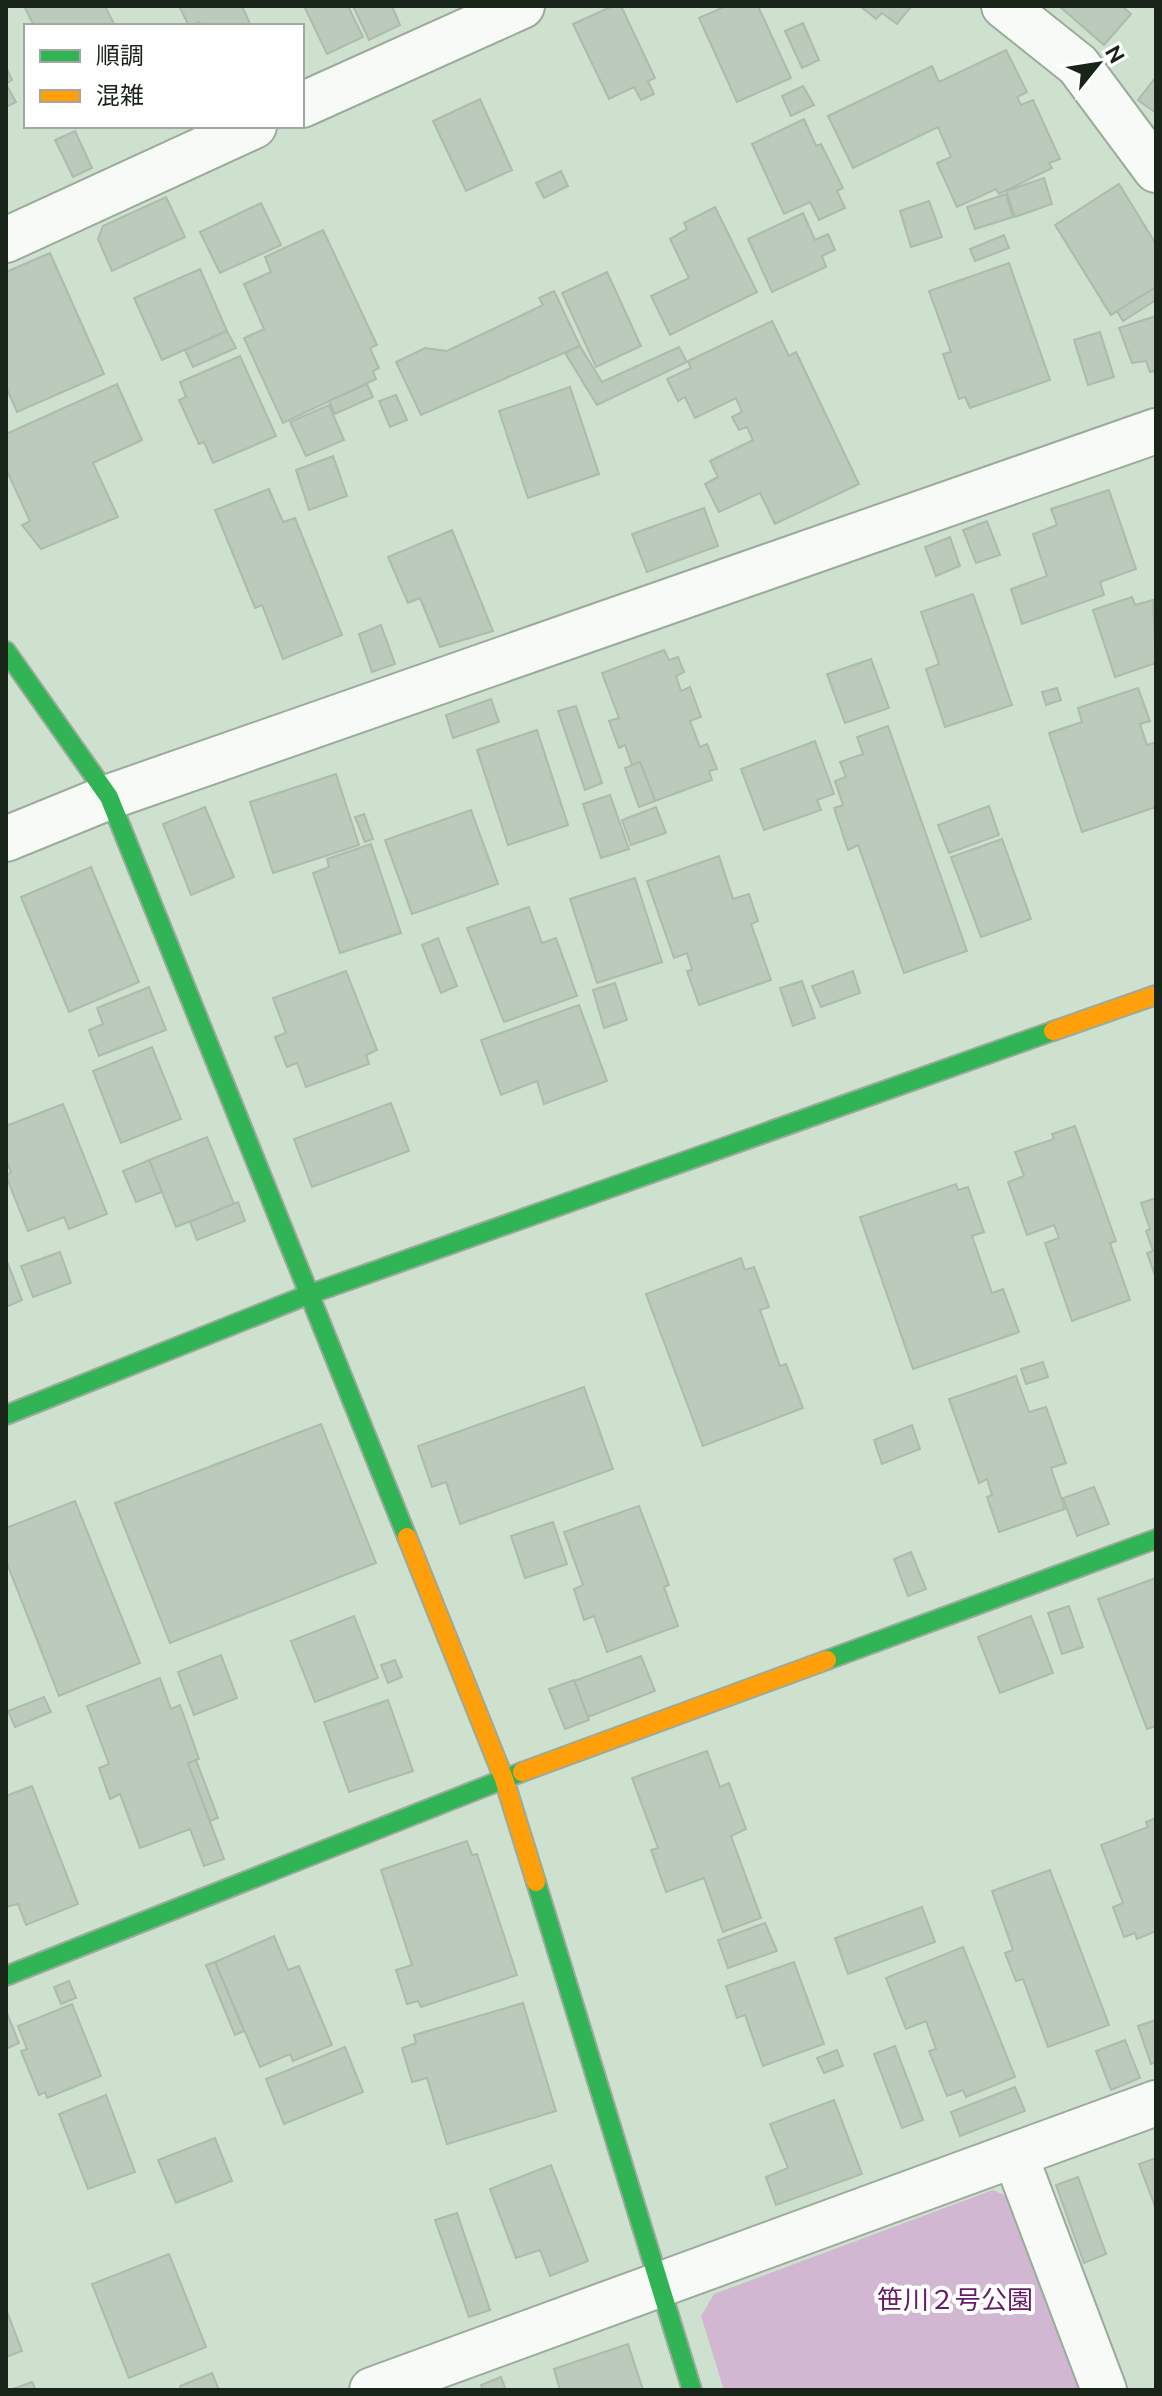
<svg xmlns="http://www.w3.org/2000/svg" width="1162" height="2396" font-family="Ubuntu,'Noto Sans JP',sans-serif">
<rect width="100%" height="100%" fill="#cee1ce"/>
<!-- green -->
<polygon fill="#d1b7d2" points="993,2190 1015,2200 1085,2390 724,2390 701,2316 714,2294"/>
<!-- building -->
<g fill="#bbcabb" stroke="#acbbac" stroke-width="2">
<polygon points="24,6 105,6 115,26 34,26"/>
<polygon points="179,6 242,6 251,26 201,26 199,22 189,26"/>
<polygon points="304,6 348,6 363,37 327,54"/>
<polygon points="353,6 392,6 400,25 369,40"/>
<polygon points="613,6 621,6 655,78 648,81 654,94 641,100 634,87 609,99 573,24"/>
<polygon points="726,6 758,6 791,78 737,102 699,18"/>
<polygon points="860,6 907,6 910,8 897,24 882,13 876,19"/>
<polygon points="1059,6 1122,6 1131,14 1104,45"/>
<polygon points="803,23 819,60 802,68 785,31"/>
<polygon points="1006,50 1027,92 1017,97 1021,105 1033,100 1060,159 1049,163 1052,168 999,194 996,189 957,207 937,163 951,157 938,127 853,168 828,116 932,66 939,82"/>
<polygon points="6,67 12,80 6,84 16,102 6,107"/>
<polygon points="1156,77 1156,113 1138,100"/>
<polygon points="803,86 814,105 791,116 782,96"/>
<polygon points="480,99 512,170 466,191 433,121"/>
<polygon points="804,119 816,146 821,144 843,188 837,191 845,208 819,220 810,202 784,214 752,144"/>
<polygon points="75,131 92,168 73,177 55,140"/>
<polygon points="561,171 568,186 544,198 536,183"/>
<polygon points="1044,178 1052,204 1015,217 1006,191"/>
<polygon points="1119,184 1156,244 1156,287 1111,315 1055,225"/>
<polygon points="1006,194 1013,217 975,229 967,207"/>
<polygon points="166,197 185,237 112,271 98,239 103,226"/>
<polygon points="929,201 942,237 911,247 900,211"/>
<polygon points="261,203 281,245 220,273 200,232"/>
<polygon points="715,207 757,292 670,335 651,296 689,278 670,239 687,229 684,223"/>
<polygon points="803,213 815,240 828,234 835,250 822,256 826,267 772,292 748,239"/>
<polygon points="323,230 377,345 370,348 379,368 373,371 376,379 283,423 244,338 264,329 244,284 271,272 265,257"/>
<polygon points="1004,235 1009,248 975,261 970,249"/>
<polygon points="50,253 104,374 17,412 6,387 6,272"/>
<polygon points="1009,263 1050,380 970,408 965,397 959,399 943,354 951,352 929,291"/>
<polygon points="200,269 227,331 162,360 134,298"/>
<polygon points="607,272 641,346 596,367 562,293"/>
<polygon points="1156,287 1156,300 1123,321 1117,311"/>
<polygon points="554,291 580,346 421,415 396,362 425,348 447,351 543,305 539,298"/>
<polygon points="1156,316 1156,377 1154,371 1150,372 1146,361 1132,363 1119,328"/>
<polygon points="772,321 789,356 796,352 859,484 775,524 760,493 719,512 705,484 718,477 710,461 753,440 747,427 739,430 732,417 742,412 736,398 695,418 685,397 678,401 667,379 691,368 688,361"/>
<polygon points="227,331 236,348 193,367 185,350"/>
<polygon points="1100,332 1114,377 1088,385 1074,340"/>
<polygon points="580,346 602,382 679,347 687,362 597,405 565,353"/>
<polygon points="240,356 276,436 213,463 204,442 199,444 179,400 186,397 180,382"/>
<polygon points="117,384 142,440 93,463 118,517 41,549 22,525 30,521 6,469 6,434"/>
<polygon points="367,384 373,397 335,414 329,401"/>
<polygon points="570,387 599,474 528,498 499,411"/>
<polygon points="396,395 407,420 390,427 379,401"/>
<polygon points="329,405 344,440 306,456 290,422"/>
<polygon points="333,456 347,496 309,510 296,470"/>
<polygon points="269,489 283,522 295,518 342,635 283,659 262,605 255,608 215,510"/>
<polygon points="1109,490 1136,569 1100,582 1104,595 1022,624 1011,589 1047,576 1033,534 1057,525 1051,509"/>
<polygon points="704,508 718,546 647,572 632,534"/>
<polygon points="987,521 1000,555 976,563 963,530"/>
<polygon points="452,530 493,631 440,647 420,598 408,603 388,557"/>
<polygon points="950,537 960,566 936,576 925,547"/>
<polygon points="973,594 1012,705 945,727 926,669 939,664 921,612"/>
<polygon points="1132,597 1135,605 1153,600 1156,663 1115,677 1093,610"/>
<polygon points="381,625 395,664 372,672 359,634"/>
<polygon points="664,650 669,660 678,657 684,672 676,676 681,691 690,687 701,717 690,721 700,747 707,744 717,769 709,771 712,780 655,801 640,762 632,765 625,745 619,748 609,721 619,718 602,673"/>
<polygon points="871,659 889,708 845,723 827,674"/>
<polygon points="1057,688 1061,700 1046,705 1042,692"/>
<polygon points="1138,688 1150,721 1140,724 1147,745 1156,742 1156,807 1082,832 1049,733 1082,722 1078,708"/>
<polygon points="491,699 499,722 453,738 446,715"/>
<polygon points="576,706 602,783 585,790 558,711"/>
<polygon points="888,726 967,951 904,973 858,845 848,850 834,808 843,805 835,781 846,777 840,762 863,754 857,737"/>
<polygon points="537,730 568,825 508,845 477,750"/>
<polygon points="815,741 834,794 817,800 821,810 764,830 741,769"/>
<polygon points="640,762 655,801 639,807 625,768"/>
<polygon points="336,774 359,845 273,873 250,802"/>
<polygon points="610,795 629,849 601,858 583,804"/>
<polygon points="989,806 999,835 949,853 938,825"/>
<polygon points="205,807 234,877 191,895 163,824"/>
<polygon points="656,807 666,833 631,845 622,820"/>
<polygon points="471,810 498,884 412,914 385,840"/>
<polygon points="364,814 373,839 365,842 355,817"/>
<polygon points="1002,839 1031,919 981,937 951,857"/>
<polygon points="371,844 401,933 340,953 313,873 329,867 327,859"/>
<polygon points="719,856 733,899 749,894 758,921 751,924 771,980 699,1005 687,971 692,970 687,953 674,958 647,881"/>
<polygon points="91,867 139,982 69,1012 21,897"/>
<polygon points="635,878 662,962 597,983 570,899"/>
<polygon points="529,907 542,943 556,938 577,996 504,1022 467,928"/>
<polygon points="438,938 457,986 441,993 422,945"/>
<polygon points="346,971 377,1050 366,1055 369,1064 306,1087 297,1063 287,1067 275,1037 286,1033 273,998"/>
<polygon points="853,971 860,993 821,1007 812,986"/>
<polygon points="802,981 815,1018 793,1026 780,988"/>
<polygon points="615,983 627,1020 604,1028 593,990"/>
<polygon points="149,987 166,1030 99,1056 89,1030 103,1024 97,1008"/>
<polygon points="579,1005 607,1081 544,1104 537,1081 501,1095 481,1040"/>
<polygon points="152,1047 181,1119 121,1143 93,1071"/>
<polygon points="391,1103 409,1151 312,1187 294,1139"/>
<polygon points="63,1104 107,1214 69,1229 64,1217 28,1231 6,1176 11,1172 6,1160 6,1126"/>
<polygon points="1075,1126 1116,1241 1110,1243 1130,1300 1072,1321 1045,1243 1059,1238 1054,1225 1027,1235 1008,1182 1024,1176 1015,1152 1054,1139 1052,1134"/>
<polygon points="207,1137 234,1204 176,1227 149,1160"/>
<polygon points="149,1160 162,1192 136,1202 123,1171"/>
<polygon points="956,1184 958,1190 968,1187 984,1232 972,1236 992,1293 1003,1289 1019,1332 913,1369 860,1217"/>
<polygon points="1156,1198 1156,1278 1147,1253 1153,1251 1146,1231 1150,1229 1141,1203"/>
<polygon points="238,1202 245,1221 197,1240 190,1222"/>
<polygon points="60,1252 71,1283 33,1297 21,1266"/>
<polygon points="741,1258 745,1270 754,1267 769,1307 760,1310 780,1366 786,1364 803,1408 703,1446 646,1294"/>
<polygon points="8,1264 22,1300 6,1307 6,1265"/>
<polygon points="1043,1362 1048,1377 1026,1384 1021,1369"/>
<polygon points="1016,1376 1029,1412 1046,1407 1066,1463 1051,1468 1065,1509 999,1532 987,1497 992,1495 987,1479 979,1483 949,1399"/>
<polygon points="584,1387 613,1469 460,1524 446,1482 432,1487 418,1446"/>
<polygon points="321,1424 376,1563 170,1643 115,1503"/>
<polygon points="912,1425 920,1449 882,1464 874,1440"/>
<polygon points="1094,1487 1109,1524 1077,1536 1063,1498"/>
<polygon points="75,1501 140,1663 59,1696 6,1561 6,1528"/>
<polygon points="639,1506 669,1585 664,1587 678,1626 607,1652 594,1616 584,1620 574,1589 583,1585 564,1532"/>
<polygon points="553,1522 567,1564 525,1578 511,1536"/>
<polygon points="911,1552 926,1589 908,1596 894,1559"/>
<polygon points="1156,1578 1156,1726 1147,1729 1098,1599"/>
<polygon points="1069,1606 1083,1647 1062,1654 1048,1613"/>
<polygon points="354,1616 378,1678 315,1702 291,1641"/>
<polygon points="1031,1616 1053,1673 1000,1693 978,1637"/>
<polygon points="221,1655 237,1698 194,1715 178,1672"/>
<polygon points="641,1656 655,1691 588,1717 574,1681"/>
<polygon points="395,1660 402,1677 388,1683 381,1665"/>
<polygon points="160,1678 171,1709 180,1705 199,1759 188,1763 224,1859 204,1866 190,1829 140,1848 120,1794 110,1799 99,1768 109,1764 87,1706"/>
<polygon points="574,1680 589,1720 565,1729 549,1689"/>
<polygon points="44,1697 51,1712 15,1727 8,1711"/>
<polygon points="388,1700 413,1771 349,1792 324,1722"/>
<polygon points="707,1751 720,1787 729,1783 746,1829 731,1836 761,1918 723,1932 704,1878 666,1892 651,1850 658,1848 632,1778"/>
<polygon points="196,1760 218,1818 210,1821 188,1763"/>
<polygon points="32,1786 78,1904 26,1925 18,1904 6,1907 6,1796"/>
<polygon points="1156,1818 1156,1931 1137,1939 1135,1933 1124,1937 1113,1907 1123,1903 1101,1845 1148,1827 1146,1822"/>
<polygon points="467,1841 472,1855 477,1854 517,1975 421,2007 418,2001 407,2004 396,1970 412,1965 381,1870"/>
<polygon points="1050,1870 1109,2025 1048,2047 1023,1979 1016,1981 1005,1953 1013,1950 992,1891"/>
<polygon points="922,1907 935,1942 848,1974 835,1938"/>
<polygon points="765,1923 777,1951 728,1968 718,1940"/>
<polygon points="274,1936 288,1970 299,1966 332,2045 293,2061 290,2054 260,2067 215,1962"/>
<polygon points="963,1947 1015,2077 966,2097 963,2090 947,2096 929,2051 936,2049 926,2021 906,2029 886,1978"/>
<polygon points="215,1962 244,2031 235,2035 206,1965"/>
<polygon points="794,1962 824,2044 763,2066 745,2015 737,2018 726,1986"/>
<polygon points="69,1981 76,1998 61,2004 54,1987"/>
<polygon points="523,2003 556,2111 447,2144 427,2078 412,2082 402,2048 416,2043 414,2035"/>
<polygon points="72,2004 101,2076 47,2098 45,2092 39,2095 21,2051 27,2049 18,2026"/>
<polygon points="6,2011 19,2043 6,2049"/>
<polygon points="1156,2020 1156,2062 1151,2064 1138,2026"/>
<polygon points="1125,2040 1140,2078 1111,2090 1096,2051"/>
<polygon points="895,2046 923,2120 902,2128 874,2054"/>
<polygon points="345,2047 363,2092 284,2124 266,2079"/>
<polygon points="837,2050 843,2066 824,2073 817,2058"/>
<polygon points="1015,2087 1025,2111 960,2136 951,2112"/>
<polygon points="106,2095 135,2172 88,2189 59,2114"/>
<polygon points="834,2100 862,2174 776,2205 766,2177 788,2168 770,2124"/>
<polygon points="215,2138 232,2181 176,2203 158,2160"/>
<polygon points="1156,2158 1156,2209 1139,2164"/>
<polygon points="551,2165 588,2261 550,2276 540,2250 516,2258 490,2189"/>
<polygon points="1078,2177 1106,2254 1084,2263 1056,2185"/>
<polygon points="457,2213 490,2310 469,2317 435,2220"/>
<polygon points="169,2254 206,2347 129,2378 92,2284"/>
<polygon points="6,2309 22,2351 6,2357"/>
<polygon points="628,2344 643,2390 560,2390 554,2369"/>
<polygon points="212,2373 219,2390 181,2390 180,2386"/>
<polygon points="501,2377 506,2390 483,2390 481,2385"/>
<polygon points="32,2382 36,2390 10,2390"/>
</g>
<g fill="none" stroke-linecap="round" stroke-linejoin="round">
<defs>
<g id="street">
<polyline points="1004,6 1078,65 1156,170"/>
<polyline points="302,105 522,6"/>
<polyline points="6,240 254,126"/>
<polyline points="6,839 109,797 1156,431"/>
<polyline points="1015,2155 1104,2390"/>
<polyline points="372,2390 1156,2103"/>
</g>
<g id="fast">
<polyline points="6,651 109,797 407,1537"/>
<polyline points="6,1415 310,1294 1053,1031"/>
<polyline points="827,1660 1156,1539"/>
<polyline points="536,1882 692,2390"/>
<polyline points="6,1976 522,1772"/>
</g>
<g id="slow">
<polyline points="1053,1031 1156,995"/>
<polyline points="407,1537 504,1779 536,1882"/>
<polyline points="522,1772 827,1660"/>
</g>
</defs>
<!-- street casing -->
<use href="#street" stroke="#9baa9b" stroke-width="48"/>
<!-- fast casing -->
<use href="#fast" stroke="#9baa9b" stroke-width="22"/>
<!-- slow casing -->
<use href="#slow" stroke="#9baa9b" stroke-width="22"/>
<!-- street -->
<use href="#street" stroke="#f8faf8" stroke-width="44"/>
<!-- fast -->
<use href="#fast" stroke="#30b455" stroke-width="18"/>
<!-- slow -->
<use href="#slow" stroke="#ff9f0a" stroke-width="18"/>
</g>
<g text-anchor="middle" stroke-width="8" stroke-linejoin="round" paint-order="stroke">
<!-- park labels -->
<g font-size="26" fill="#641a69" stroke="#fff">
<text x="955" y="2309">笹川２号公園</text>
</g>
</g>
<!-- border -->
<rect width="1162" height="2396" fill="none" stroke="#182418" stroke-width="16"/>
<!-- legend -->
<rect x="24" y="24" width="280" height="104" fill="#ffffff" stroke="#a3a7a3" stroke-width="2"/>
<rect x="40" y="50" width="40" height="12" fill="#30b455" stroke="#a3a7a3" stroke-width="2"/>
<text x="96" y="64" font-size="24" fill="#182418">順調</text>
<rect x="40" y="90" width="40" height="12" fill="#ff9f0a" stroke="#a3a7a3" stroke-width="2"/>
<text x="96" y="104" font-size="24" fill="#182418">混雑</text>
<!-- north arrow -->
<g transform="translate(1098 64) rotate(60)" stroke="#ffffff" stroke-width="6" paint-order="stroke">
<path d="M0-6L14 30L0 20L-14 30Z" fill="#182418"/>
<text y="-12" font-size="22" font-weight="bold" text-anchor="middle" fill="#182418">N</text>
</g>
</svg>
